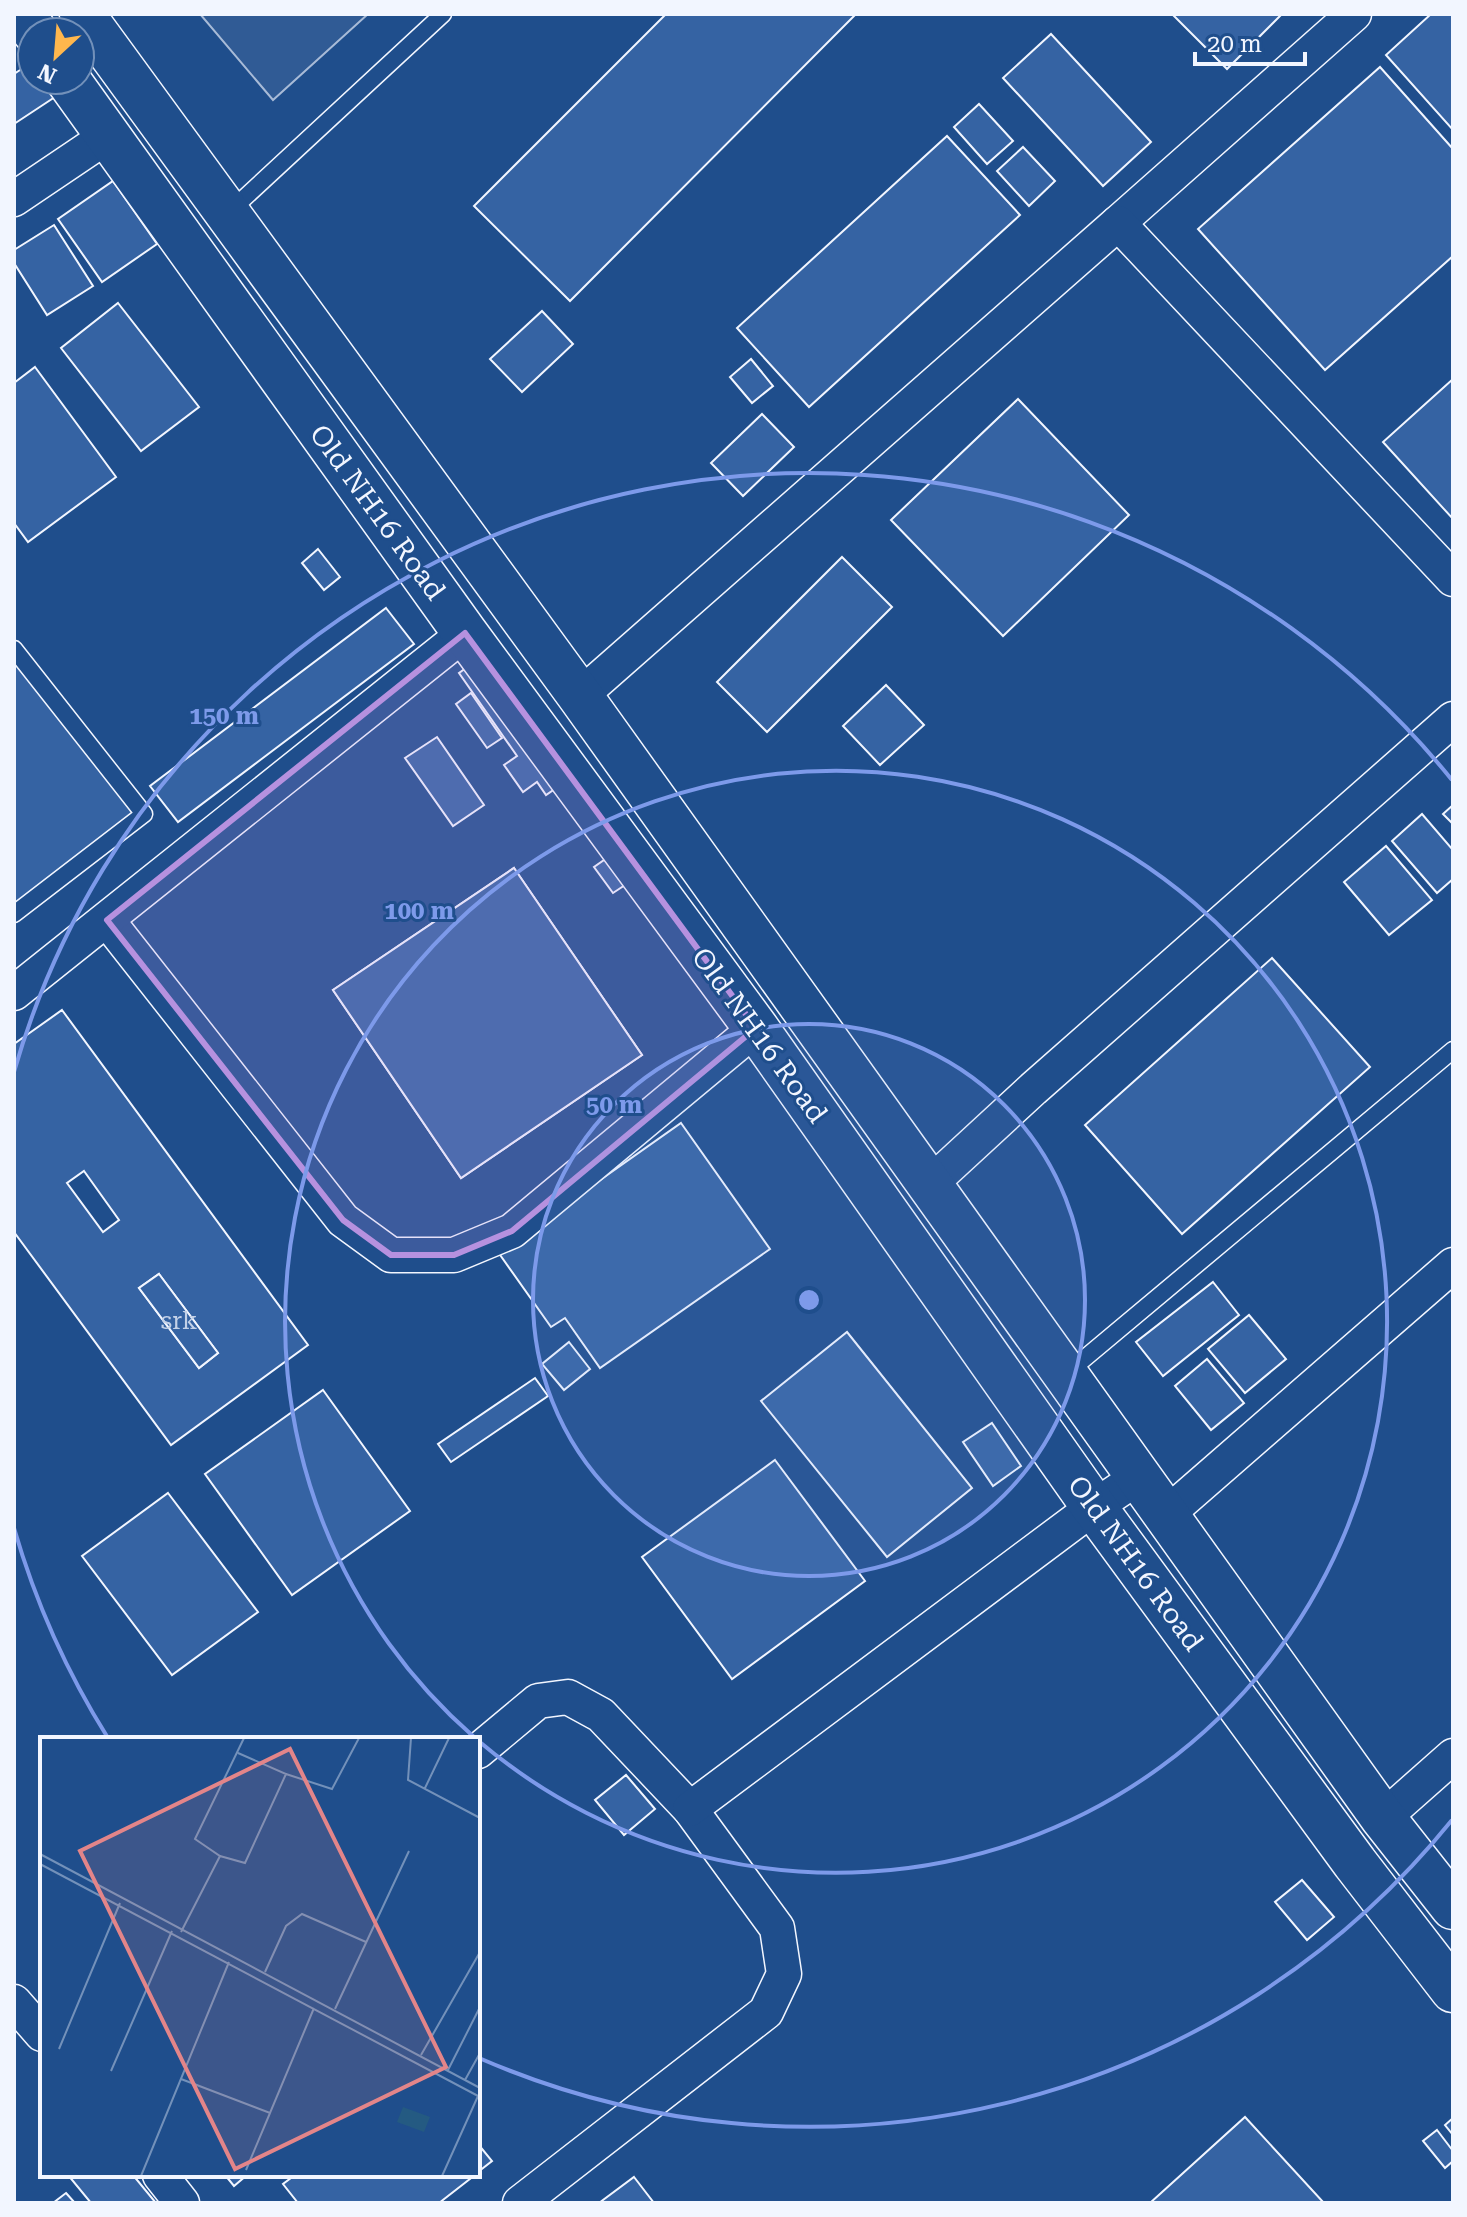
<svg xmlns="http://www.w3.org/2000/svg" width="1467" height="2217" font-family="'Roboto Serif',serif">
<rect width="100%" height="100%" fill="#1f4e8c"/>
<!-- parking -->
<polygon fill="#305b95" stroke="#a8bbd7" stroke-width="2" points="200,14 368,14 273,100"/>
<!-- building -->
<g fill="#3563a3" stroke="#f2f6ff" stroke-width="2" fill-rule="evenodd">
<polygon points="666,14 856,14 570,301 474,206"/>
<polygon points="1172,14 1282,14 1227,69"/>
<polygon points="1431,14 1453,14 1453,130 1386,55"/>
<polygon points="1051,34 1151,142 1103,186 1003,78"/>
<polygon points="32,62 32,80 53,80 61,93 14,124 14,74"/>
<polygon points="1380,67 1453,149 1453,256 1325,370 1198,229"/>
<polygon points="979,104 1013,141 987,164 954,127"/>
<polygon points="947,136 1020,215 809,407 737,328"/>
<polygon points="1023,147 1055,181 1029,206 997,171"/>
<polygon points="113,181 157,244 102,282 58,219"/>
<polygon points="54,225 93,286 47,315 14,263 14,250"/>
<polygon points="118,303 199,407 141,451 61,348"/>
<polygon points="542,311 573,344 522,392 490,359"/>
<polygon points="751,359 773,386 752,403 730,377"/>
<polygon points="35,367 116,477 28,542 14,523 14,383"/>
<polygon points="1453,379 1453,519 1383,442"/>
<polygon points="1018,399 1129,515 1003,636 891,520"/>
<polygon points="762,414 794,447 743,496 711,463"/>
<polygon points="318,549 340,577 324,590 302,563"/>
<polygon points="842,557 892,607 767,732 717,682"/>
<polygon points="386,608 414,644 178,822 150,786"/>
<polygon points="14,649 144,814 14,914"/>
<polygon points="476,661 562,784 546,795 537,782 523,792 504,765 517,756 459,673"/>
<polygon points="886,685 924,725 880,765 843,726"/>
<polygon points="471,693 502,738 487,748 456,704"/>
<polygon points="437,737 484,805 453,826 405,758"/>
<polygon points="1453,805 1453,824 1443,814"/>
<polygon points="1422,814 1453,850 1453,879 1437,893 1392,841"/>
<polygon points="1386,846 1432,900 1389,935 1344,882"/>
<polygon points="607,858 625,885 613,893 594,867"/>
<polygon points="514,868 642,1055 461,1178 333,990"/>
<polygon points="514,868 642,1055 461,1178 333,990"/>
<polygon points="1272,958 1370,1067 1182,1234 1085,1125"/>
<path d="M62,1010L308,1345L171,1445L14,1232V1044ZM84,1171L119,1220L103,1232L67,1183ZM159,1274L218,1353L199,1368L139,1288Z"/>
<polygon points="681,1123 770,1249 600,1368 565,1318 551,1327 498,1252"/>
<polygon points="159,1274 218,1353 199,1368 139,1288"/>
<polygon points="1213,1282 1239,1315 1163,1376 1136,1342"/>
<polygon points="1249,1315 1286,1359 1245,1393 1208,1349"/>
<polygon points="847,1332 972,1488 887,1557 761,1401"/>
<polygon points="569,1342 590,1369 564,1390 542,1364"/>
<polygon points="1207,1359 1244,1403 1211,1430 1175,1386"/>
<polygon points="535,1378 548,1396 451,1462 438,1444"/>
<polygon points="323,1390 410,1511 292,1595 205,1474"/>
<polygon points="992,1423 1021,1466 993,1486 963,1442"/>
<polygon points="775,1460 865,1581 732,1679 642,1557"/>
<polygon points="168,1493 258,1612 172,1675 82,1556"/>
<polygon points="626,1775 655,1809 624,1835 595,1800"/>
<polygon points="1302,1880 1334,1917 1307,1940 1275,1902"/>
<polygon points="1245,2117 1324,2203 1150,2203"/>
<polygon points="1453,2118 1453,2135 1445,2125"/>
<polygon points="1437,2130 1453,2151 1453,2161 1445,2168 1423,2141"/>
<polygon points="478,2144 492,2161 478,2172"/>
<polygon points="68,2175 133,2175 156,2203 91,2203"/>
<polygon points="225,2175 247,2175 234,2186"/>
<polygon points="295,2175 475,2175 439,2203 298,2203 283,2184"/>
<polygon points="634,2177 654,2203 599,2203"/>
<polygon points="66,2193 75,2203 53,2203"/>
</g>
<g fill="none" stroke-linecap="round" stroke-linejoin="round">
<defs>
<g id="service">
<polyline points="228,213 443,14"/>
<polyline points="14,649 144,814 14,914"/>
<polyline points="1067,1373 1453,1050"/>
</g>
<g id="minor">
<polyline points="14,199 106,137"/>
<polyline points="1118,223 1354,14"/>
<polyline points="580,696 1118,223 1453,579"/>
<polyline points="107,920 343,1220 391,1255 454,1255 512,1231 756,1028"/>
<polyline points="14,993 465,633"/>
<polyline points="930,1184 1033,1089 1453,719"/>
<polyline points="1167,1514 1453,1265"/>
<polyline points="478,1751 538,1701 568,1697 601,1715 690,1809 777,1928 784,1974 766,2012 520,2203"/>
<polyline points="690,1809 1094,1507 1140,1476"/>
<polyline points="1383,1818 1453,1756"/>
<polyline points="14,2002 42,2034"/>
<polyline points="160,2175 182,2203"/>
</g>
<g id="primary">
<polyline points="23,14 35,32"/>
<polyline points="82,14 580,696 1383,1818 1453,1907"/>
<polyline points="68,80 465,633 756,1028 1094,1507 1355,1863 1453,1990"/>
</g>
</defs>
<!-- service casing -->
<use href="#service" stroke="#f2f6ff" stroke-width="19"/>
<!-- minor casing -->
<use href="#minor" stroke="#f2f6ff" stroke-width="37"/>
<!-- primary casing -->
<use href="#primary" stroke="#f2f6ff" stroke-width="47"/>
<!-- service -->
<use href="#service" stroke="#1f4e8c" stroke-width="16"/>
<!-- minor -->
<use href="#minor" stroke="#1f4e8c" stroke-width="34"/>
<!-- primary -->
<use href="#primary" stroke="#1f4e8c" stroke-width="44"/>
</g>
<!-- marked area -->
<path fill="#b691df" fill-opacity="0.2" stroke="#b691df" stroke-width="6" stroke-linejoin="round" d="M465,633L756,1028L512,1231L454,1255H391L343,1220L107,920Z"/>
<!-- distance rings -->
<circle cx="809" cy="1300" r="276" fill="#7d9aea" fill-opacity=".12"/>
<g fill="none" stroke="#7d9aea" stroke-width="4">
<circle cx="809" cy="1300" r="276"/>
<path d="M474 1737A551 551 0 1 1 481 1743"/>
<path d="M1452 1820A827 827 0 0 1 479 2058M108 1738A827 827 0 0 1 14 1528M14 1072A827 827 0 0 1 1452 780"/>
</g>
<g text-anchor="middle" stroke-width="6" stroke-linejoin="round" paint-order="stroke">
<!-- number labels -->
<g font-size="24" fill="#c3d1e8">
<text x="179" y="1329">srk</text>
</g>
<!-- street labels -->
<g font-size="28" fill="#f2f6ff" stroke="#1f4e8c">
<text transform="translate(378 512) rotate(54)" y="10">Old NH16 Road</text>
<text transform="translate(760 1035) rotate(54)" y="10">Old NH16 Road</text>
<text transform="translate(1136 1563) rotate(54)" y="10">Old NH16 Road</text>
</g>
</g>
<!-- overview -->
<g transform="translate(40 1737)">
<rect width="440" height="440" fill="#1f4e8c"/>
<path d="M363,370L390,380L384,395L357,385Z" fill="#245a82"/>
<path fill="none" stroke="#7391ba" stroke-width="2" d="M371,1L368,43L440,81M198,16L246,37L205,126L180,119L155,102L204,1M246,37L292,52L319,1M385,51L409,1M0,117L440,351M0,127L440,360M141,195L180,119M225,235L246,189L262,177L326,205M295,272L369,114M19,312L80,166M381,318L440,215M408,333L440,270M71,334L132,194M141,342L230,376L274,271M425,343L440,316M206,433L230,376M101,439L189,225M402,439L438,359"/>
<path fill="#e38589" fill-opacity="0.15" stroke="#e38589" stroke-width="4" d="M250,12L406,330L195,432L40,114Z"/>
<rect width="440" height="440" fill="none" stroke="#f2f6ff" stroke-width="4"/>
</g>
<circle cx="809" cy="1300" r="12" fill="#7d9aea" stroke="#1f4e8c" stroke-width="4"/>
<g font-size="24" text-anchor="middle" font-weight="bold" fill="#7d9aea" stroke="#1f4e8c" stroke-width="6" stroke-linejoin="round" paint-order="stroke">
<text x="224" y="724">150 m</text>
<text x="419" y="919">100 m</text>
<text x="614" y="1113">50 m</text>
</g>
<!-- border -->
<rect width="1467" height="2217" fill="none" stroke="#f2f6ff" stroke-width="32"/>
<!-- north arrow -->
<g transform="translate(56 56) rotate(206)"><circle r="38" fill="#1f4e8c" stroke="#7391ba" stroke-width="2"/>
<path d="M0-6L14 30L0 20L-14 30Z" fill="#ffb74d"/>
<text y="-12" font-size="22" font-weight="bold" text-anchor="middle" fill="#f2f6ff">N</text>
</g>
<!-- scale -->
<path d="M1195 52v12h110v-12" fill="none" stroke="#f2f6ff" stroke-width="4"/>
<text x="1207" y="52" font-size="24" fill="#f2f6ff" stroke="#1f4e8c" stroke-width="6" paint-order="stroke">20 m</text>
</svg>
